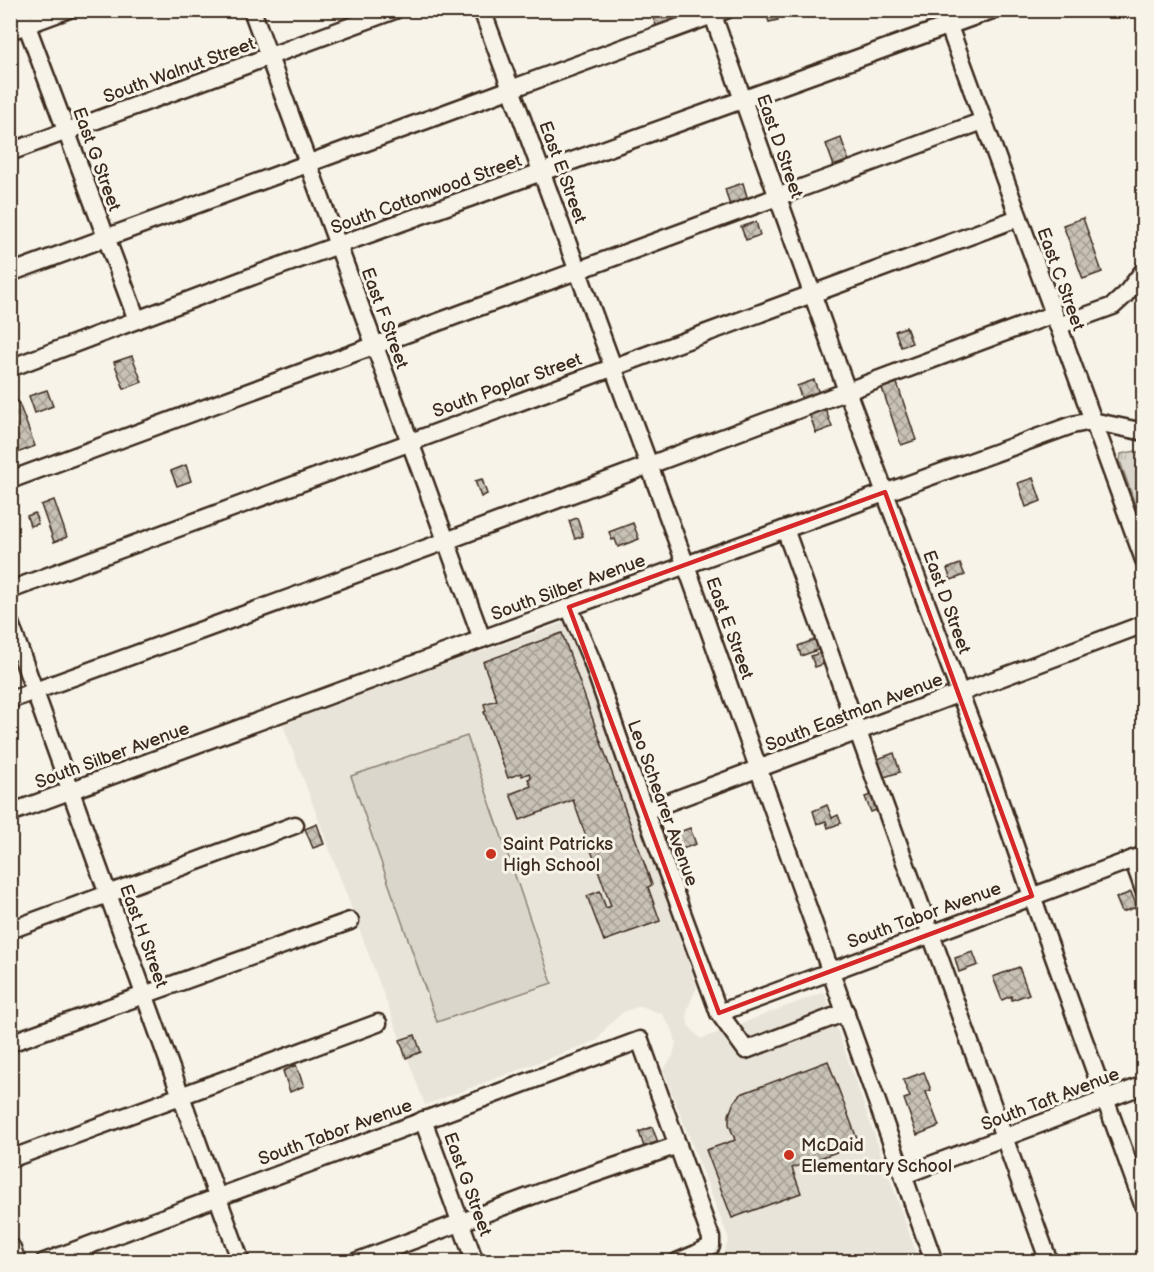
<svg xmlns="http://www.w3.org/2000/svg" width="1154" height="1272" font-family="'Balsamiq Sans',sans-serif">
<defs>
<pattern id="grass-tufts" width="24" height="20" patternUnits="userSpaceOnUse" patternTransform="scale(1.5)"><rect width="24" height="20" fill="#dbd6cb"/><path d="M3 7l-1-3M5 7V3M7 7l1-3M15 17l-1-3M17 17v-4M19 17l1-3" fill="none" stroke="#bdb8ae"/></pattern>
<pattern id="building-cross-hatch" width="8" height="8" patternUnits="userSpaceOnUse" patternTransform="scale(1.5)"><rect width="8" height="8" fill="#c8c1b6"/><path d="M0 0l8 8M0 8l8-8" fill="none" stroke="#a49d93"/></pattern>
</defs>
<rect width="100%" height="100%" fill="#f7f3e8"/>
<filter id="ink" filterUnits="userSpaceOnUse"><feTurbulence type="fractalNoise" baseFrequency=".0167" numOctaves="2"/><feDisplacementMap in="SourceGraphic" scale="12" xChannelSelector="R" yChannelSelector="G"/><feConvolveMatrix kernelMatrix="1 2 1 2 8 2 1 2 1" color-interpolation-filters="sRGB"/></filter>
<g filter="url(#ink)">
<!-- built -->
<polygon fill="#e9e4d9" points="568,621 697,987 687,1010 688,1025 701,1039 824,992 919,1261 716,1261 724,1252 729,1239 663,1070 673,1056 676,1043 673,1031 662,1014 641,1006 623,1012 607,1027 598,1040 425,1105 282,722"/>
<!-- grass -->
<polygon fill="url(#grass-tufts)" stroke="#8b8074" stroke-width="1.5" points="1136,451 1143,455 1143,527 1120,461 1121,454"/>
<!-- pitch -->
<polygon fill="#dbd6cb" stroke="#8b8074" stroke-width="1.5" points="467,736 552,983 437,1022 351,776"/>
<!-- building -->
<g fill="url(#building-cross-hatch)" stroke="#3b2a1e" stroke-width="1.5">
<polygon points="658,10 674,10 678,21 658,30 651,13"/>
<polygon points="765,10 774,10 778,20 769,22"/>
<polygon points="841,138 849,161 834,166 826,144"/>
<polygon points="743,183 748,200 730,206 725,189"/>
<polygon points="1083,218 1102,272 1083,279 1063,225"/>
<polygon points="756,222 760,235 746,240 741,227"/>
<polygon points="906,327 912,343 901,347 895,331"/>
<polygon points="132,356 142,382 124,389 114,362"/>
<polygon points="814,380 820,396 803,402 797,386"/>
<polygon points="897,383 916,440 901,445 882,388"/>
<polygon points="47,390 53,406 35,413 29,396"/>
<polygon points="18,401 35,446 12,455 10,450 10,404"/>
<polygon points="825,408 832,427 816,433 809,413"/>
<polygon points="186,465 191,481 177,486 171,471"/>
<polygon points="1033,478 1041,501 1026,507 1018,483"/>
<polygon points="482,479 487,494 481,497 475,481"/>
<polygon points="54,500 67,537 54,542 41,505"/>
<polygon points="35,513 38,524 30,526 27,516"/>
<polygon points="577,518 583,536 575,539 569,521"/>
<polygon points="633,523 639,539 618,547 615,539 612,540 609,532"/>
<polygon points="960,564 965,575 951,580 947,569"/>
<polygon points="562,633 652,885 648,887 660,921 604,941 587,896 600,891 606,908 611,906 573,800 520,820 510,794 531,786 528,779 531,778 529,773 522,776 521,773 508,778 484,712 486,711 484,704 497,700 483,662"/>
<polygon points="819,638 823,648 801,656 798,646"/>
<polygon points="820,653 824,664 815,667 811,656"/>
<polygon points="894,753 900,772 881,778 875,760"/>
<polygon points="874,794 879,809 871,812 865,797"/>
<polygon points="827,805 832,818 838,815 841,823 828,828 826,821 817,824 813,811"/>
<polygon points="317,824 324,844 313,848 305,829"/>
<polygon points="690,828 696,844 679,850 674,834"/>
<polygon points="1131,892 1137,907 1122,912 1116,898"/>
<polygon points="973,952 978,965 959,972 955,958"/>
<polygon points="1019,967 1029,994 1012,1000 1011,996 1002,1000 993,977"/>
<polygon points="415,1035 421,1052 406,1058 400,1040"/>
<polygon points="828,1061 859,1144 792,1168 801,1193 732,1218 706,1150 735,1140 729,1124 729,1115 734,1102 741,1094"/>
<polygon points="296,1065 304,1086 290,1092 283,1071"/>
<polygon points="924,1072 931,1090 926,1092 939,1126 917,1135 904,1099 910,1097 903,1080"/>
<polygon points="652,1127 658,1142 644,1147 639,1132"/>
</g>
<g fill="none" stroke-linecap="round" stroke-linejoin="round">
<defs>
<g id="minor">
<polyline points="21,10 137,320"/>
<polyline points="252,10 482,639"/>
<polyline points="482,10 692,582 934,1262"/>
<polyline points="711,10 847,391 992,779 1032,896 1144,1207"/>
<polyline points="943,10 1144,560"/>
<polyline points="10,31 67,10"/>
<polyline points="10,152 395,10"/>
<polyline points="10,273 726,10"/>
<polyline points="1058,326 1113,306 1125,295 1144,270"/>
<polyline points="10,368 269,270 992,10"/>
<polyline points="10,480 983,121"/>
<polyline points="785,529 1049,1262"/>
<polyline points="10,590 1018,218"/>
<polyline points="569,607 592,661 630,771 719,1013 746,1050 846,1012"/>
<polyline points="10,623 241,1262"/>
<polyline points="10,700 446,541 1054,314"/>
<polyline points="645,811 1144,624"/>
<polyline points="10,813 482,639 1072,425 1092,421 1144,432"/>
<polyline points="1133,859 1144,890"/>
<polyline points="10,930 295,825"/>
<polyline points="719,1013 1144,855"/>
<polyline points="10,1043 350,921"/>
<polyline points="423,1120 475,1262"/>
<polyline points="10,1159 378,1023"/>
<polyline points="904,1175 1144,1085"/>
<polyline points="44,1262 640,1040 711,1238 711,1246 696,1254 677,1262"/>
<polyline points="355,1262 547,1190 678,1145"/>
</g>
<polyline id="major" points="10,1248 15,1262"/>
</defs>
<!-- minor casing -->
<use href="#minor" stroke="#3b2a1e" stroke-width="21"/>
<!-- major casing -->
<use href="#major" stroke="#3b2a1e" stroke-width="24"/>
<!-- minor -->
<use href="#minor" stroke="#f7f3e8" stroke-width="16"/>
<!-- major -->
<use href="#major" stroke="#f7f3e8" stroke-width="20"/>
</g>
</g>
<!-- marked area -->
<path fill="none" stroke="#d62828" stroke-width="4.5" stroke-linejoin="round" d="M885,492L1032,896L719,1013L569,607Z"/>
<!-- markers -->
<g fill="#c8321e" stroke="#f7f3e8" stroke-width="2">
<circle cx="491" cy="854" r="6"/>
<circle cx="789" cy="1155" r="6"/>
</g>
<g text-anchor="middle" stroke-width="6" stroke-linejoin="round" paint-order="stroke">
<!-- street labels -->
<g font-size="18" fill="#3b2a1e" stroke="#f7f3e8">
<text transform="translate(179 70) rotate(-20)" y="6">South Walnut Street</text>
<text transform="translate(780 146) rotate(71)" y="6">East D Street</text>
<text transform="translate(97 159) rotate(70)" y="6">East G Street</text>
<text transform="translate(563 172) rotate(70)" y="6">East E Street</text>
<text transform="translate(426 194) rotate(-20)" y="6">South Cottonwood Street</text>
<text transform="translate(1061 279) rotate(70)" y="6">East C Street</text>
<text transform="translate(385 318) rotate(70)" y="6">East F Street</text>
<text transform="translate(507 385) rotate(-20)" y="6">South Poplar Street</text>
<text transform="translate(568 587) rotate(-20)" y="6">South Silber Avenue</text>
<text transform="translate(947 602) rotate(70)" y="6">East D Street</text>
<text transform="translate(730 628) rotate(70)" y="6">East E Street</text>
<text transform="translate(854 712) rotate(-21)" y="6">South Eastman Avenue</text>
<text transform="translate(112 755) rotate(-20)" y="6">South Silber Avenue</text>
<text transform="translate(663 803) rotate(70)" y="6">Leo Schearer Avenue</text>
<text transform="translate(924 915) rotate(-20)" y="6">South Tabor Avenue</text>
<text transform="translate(144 936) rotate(70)" y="6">East H Street</text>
<text transform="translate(1050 1099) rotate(-21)" y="6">South Taft Avenue</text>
<text transform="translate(335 1132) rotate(-20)" y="6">South Tabor Avenue</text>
<text transform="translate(468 1184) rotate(70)" y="6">East G Street</text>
</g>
<!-- poi labels -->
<g font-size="18" fill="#3b2a1e" stroke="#f7f3e8" text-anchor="start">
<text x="503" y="850">Saint Patricks<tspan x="503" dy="21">High School</tspan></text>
<text x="801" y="1151">McDaid<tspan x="801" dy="21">Elementary School</tspan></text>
</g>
</g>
<!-- margin -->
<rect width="1154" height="1272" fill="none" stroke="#f7f3e8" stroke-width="36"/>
<rect x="18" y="18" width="1118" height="1236" fill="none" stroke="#3b2a1e" stroke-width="2" filter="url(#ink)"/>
</svg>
